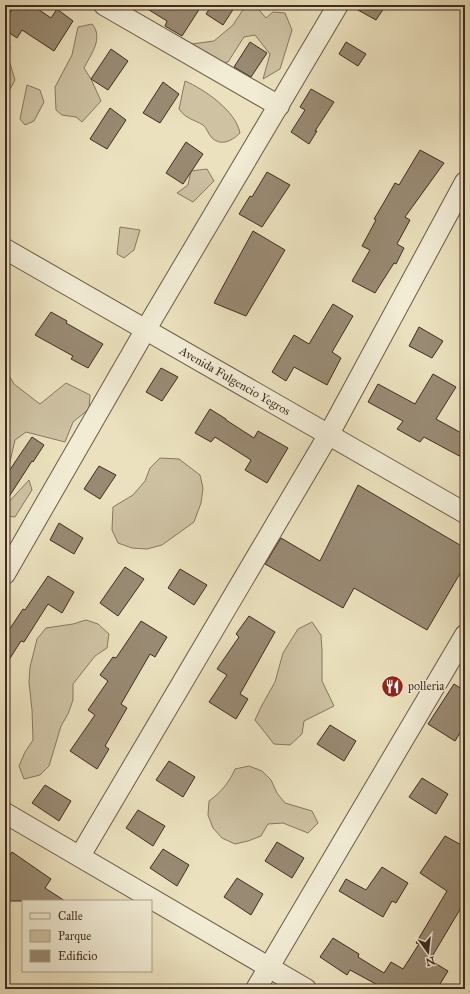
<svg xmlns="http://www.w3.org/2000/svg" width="470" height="994" font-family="'IM FELL Great Primer',serif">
<rect width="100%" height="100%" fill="#ebe1be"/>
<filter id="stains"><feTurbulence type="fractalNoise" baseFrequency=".005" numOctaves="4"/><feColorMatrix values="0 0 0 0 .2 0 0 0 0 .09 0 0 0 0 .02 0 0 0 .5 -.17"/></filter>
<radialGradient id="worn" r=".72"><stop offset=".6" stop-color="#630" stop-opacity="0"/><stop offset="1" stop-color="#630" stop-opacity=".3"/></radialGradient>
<!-- green -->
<g fill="#cec2a3" stroke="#887762">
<polygon points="246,5 255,5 266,18 273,12 285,13 292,30 280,69 263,79 270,54 255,35 244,37 228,62 206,64 184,45 214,41 233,25"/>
<path d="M92,24C104,38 91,54 84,68L91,79L101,101L82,122L76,117L62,115L56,110L55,87L72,55L78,27Z"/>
<polygon points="5,40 10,46 9,60 15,80 9,91 5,92"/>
<path d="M185,81C204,89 236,111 240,133C233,140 222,147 212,138C208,134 207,128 203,125C193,119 186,119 179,109Z"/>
<polygon points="27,85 40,90 44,102 34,121 25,125 20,119"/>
<polygon points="207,169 214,181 193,202 177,193 188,185 191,171"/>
<polygon points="120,227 140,230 134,250 124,258 117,254"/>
<polygon points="5,369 14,384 40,404 66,383 90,395 89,409 73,422 65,442 26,432 15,440 9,466 5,465"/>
<polygon points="160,458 179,459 200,475 203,488 201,503 194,522 162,545 147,549 132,548 118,543 112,530 113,507 133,495 145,481 150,468"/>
<polygon points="29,480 32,490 15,517 6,516 5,506"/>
<polygon points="86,620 98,624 109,634 107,648 95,656 73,684 73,700 68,714 61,726 49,766 40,775 24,779 19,766 25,752 33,740 32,710 29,682 30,667 37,639 46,628 73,624"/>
<polygon points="312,622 321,635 322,650 322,681 334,706 304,721 302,734 290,745 274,744 255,720 261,707 275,682 283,653 298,629"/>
<path d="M249,766L262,771L271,780L277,793L285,803L312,811L318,823L308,833L283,823L268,824L261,836L248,841L235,844L222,838L213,828L208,815L209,801C221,792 229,783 235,769Z"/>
</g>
<!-- building -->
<g fill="#998a73" stroke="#412c21">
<polygon points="15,5 32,5 51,18 57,9 73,21 54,51 22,30 17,38 5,30 5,20"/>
<polygon points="141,5 202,5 182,36 165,26 167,21"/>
<polygon points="212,5 236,5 223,25 206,14"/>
<polygon points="349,5 386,5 376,20"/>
<polygon points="250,42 267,53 251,77 234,67"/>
<polygon points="346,42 366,54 358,66 339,54"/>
<polygon points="111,49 128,61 108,90 91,79"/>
<polygon points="163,82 179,94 160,123 143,113"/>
<polygon points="311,89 334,102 315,131 317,131 309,144 291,132 305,110 300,107"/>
<polygon points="110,108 126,120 107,149 90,139"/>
<polygon points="186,142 203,154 183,184 166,173"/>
<polygon points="420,150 444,163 405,217 410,220 397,244 404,248 396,264 394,263 375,293 352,281 370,250 362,246 376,220 374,219 383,204 395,183 399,185"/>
<polygon points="267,172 290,185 262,227 239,214 250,196 252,197"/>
<polygon points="253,231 285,250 246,316 214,303"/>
<polygon points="333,304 353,316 332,352 341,358 327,385 294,367 286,381 272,372 294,335 309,344"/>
<polygon points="51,312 67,321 66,323 103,344 88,368 71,359 73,356 35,335"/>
<polygon points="419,327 443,341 432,358 409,346"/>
<polygon points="161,368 178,377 162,401 146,392"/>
<polygon points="433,374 456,387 436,419 465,435 465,459 424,437 420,442 397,429 403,421 368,402 378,384 415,404"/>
<polygon points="210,409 226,419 226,420 254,438 258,431 288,448 267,483 245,470 251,460 215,437 211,442 195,433"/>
<polygon points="32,437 44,445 33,462 32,461 5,503 5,477"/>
<polygon points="99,466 116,475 100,499 84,489"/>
<polygon points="358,485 465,548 465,565 427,630 354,588 343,608 265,564 281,538 320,561"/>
<polygon points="59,523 83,538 74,554 50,540"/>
<polygon points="125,567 144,579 118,616 100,603"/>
<polygon points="180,569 207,585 194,605 168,588"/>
<polygon points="48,576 74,592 62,613 48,604 24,642 21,641 5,666 5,636 23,609 25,610"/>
<polygon points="249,616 275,632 240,694 248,699 236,719 209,702 227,675 217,669 239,637 236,634"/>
<polygon points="141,621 167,637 155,657 150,654 121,704 127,708 105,746 109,749 97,769 70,751 95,715 88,710 108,681 100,675 113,657 116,658"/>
<polygon points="454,684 465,691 465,725 455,741 428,724"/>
<polygon points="330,725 356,741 344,761 317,744"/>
<polygon points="169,761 195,777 183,797 156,780"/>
<polygon points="422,778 448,794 436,814 409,797"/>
<polygon points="45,785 71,801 59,821 32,803"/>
<polygon points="138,810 165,826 153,846 126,828"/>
<polygon points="445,836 465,847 465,901 430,960 448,971 437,989 385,989 350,970 347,975 320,957 333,938 359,954 358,957 384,973 391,962 403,969 419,944 416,943 447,891 420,873"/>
<polygon points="277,842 304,858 292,878 265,861"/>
<polygon points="163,849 189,865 177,886 150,868"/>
<polygon points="12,852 51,879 45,888 65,901 5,901 5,863"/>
<polygon points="382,867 408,883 396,903 392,901 383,917 339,891 346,879 366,890"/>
<polygon points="237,878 263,894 251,915 224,897"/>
</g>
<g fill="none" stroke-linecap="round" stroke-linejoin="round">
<defs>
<g id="minor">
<polyline points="104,5 279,106"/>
<path id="s1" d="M5,249L465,513"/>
<polyline points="5,574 146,329 338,5"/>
<polyline points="5,813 306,989"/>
<polyline points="80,856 329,434 465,182"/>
<polyline points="256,989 465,635"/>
</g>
</defs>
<!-- minor casing -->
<use href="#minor" stroke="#6c5948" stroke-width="22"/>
<!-- minor -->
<use href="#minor" stroke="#f2ecd5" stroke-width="20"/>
</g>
<!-- icons -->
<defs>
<symbol id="restaurant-disc" viewBox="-11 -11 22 22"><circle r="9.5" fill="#8f2418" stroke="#f2ecd5"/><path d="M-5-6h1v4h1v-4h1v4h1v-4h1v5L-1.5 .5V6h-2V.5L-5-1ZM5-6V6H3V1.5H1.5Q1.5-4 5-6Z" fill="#fff"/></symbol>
</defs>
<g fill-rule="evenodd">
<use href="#restaurant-disc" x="380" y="674" width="25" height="25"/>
</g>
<g text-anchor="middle" stroke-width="3" stroke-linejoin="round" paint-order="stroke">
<!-- street labels -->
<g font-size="12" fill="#412c21" stroke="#f2ecd5">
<text dy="4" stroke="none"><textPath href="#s1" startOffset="265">Avenida Fulgencio Yegros</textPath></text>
</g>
<!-- poi labels -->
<g font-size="12" fill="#412c21" stroke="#f2ecd5" text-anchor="start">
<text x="408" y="690">polleria</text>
</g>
</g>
<!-- margin -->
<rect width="470" height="994" fill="none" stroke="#ebe1be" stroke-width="20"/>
<rect x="6" y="6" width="458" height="982" fill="none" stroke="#412c21" stroke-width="2"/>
<rect x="10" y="10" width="450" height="974" fill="none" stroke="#412c21"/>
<!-- legend -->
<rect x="22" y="900" width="130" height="72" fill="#f2ecd5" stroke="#ab9f8d"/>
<rect x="30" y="913" width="20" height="6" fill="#f2ecd5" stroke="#ab9f8d"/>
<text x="58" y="920" font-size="12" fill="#412c21">Calle</text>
<rect x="30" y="930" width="20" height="12" fill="#cec2a3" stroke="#ab9f8d"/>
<text x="58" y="940" font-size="12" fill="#412c21">Parque</text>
<rect x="30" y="950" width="20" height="12" fill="#998a73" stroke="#ab9f8d"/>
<text x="58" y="960" font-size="12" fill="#412c21">Edificio</text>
<!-- north arrow -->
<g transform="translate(428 952) rotate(165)" stroke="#f2ecd5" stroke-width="3" paint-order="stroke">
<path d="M0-3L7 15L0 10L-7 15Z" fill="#412c21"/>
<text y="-6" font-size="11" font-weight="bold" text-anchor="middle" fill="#412c21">N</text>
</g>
<rect width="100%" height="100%" filter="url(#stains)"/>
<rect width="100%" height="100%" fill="url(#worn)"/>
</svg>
